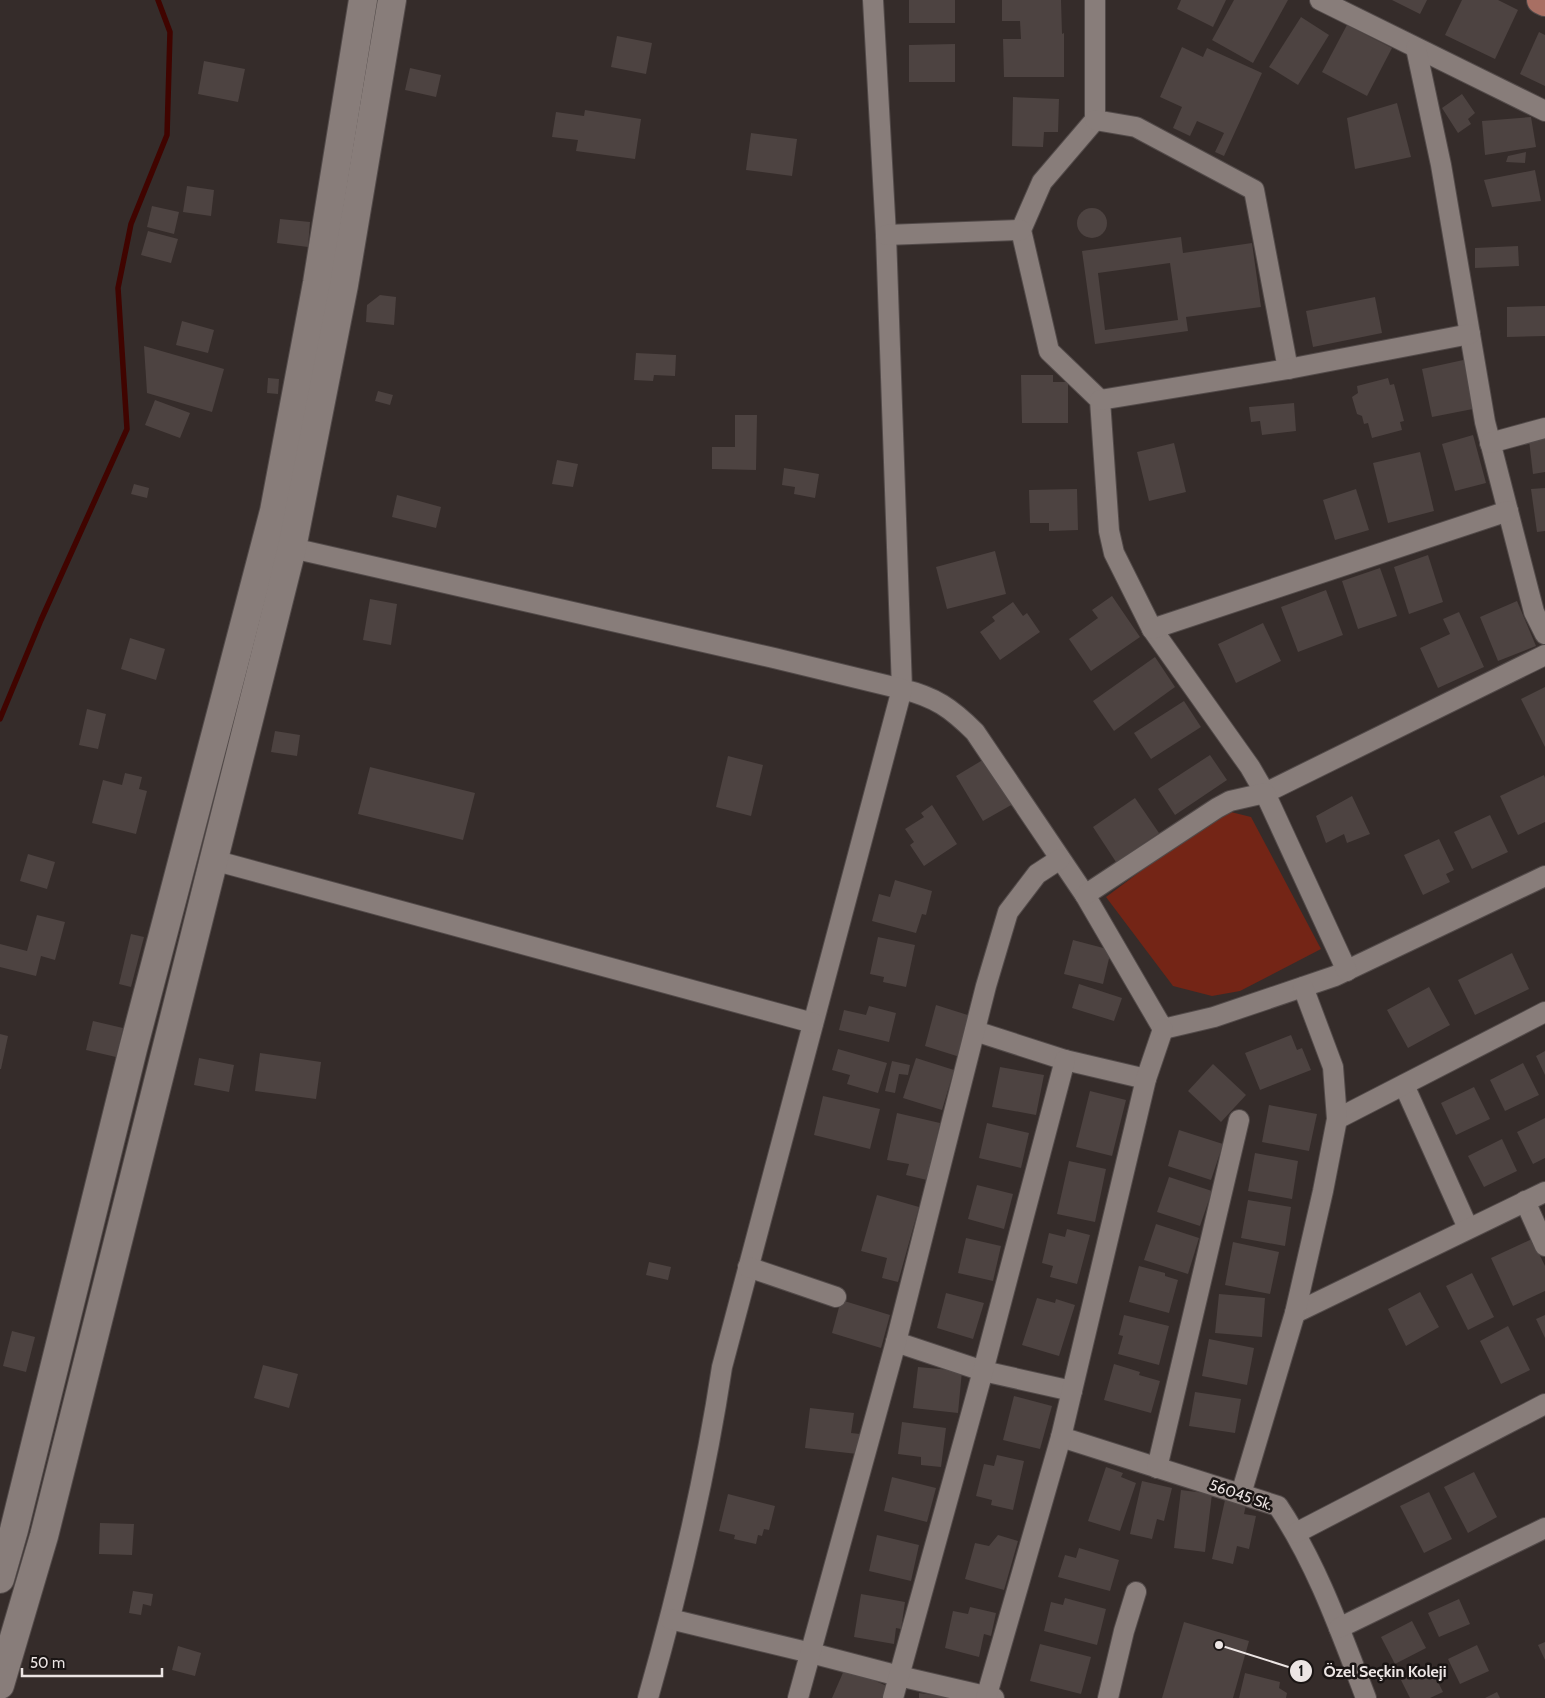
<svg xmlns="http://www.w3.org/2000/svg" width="1545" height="1698" font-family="Cabin,sans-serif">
<rect width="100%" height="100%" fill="#352c2a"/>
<!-- green -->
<polygon fill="#742516" points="1223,810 1251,817 1321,949 1240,991 1212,996 1173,986 1106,897"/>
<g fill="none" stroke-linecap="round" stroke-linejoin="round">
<!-- stream -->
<polyline stroke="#400400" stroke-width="5.5" points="0,719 41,620 127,429 118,288 131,224 167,135 170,32 158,0"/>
</g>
<!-- building -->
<g fill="#4d4341" fill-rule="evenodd">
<rect x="909" y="0" width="46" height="23"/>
<polygon points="1002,0 1061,0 1062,34 1064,33 1064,77 1004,77 1003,39 1021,39 1020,21 1002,21"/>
<polygon points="1181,0 1226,0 1213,27 1177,9"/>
<polygon points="1234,0 1288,0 1253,63 1212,40"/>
<polygon points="1392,0 1427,0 1420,14"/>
<polygon points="1462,0 1498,0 1518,10 1495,59 1445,35"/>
<polygon points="1301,17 1329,35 1298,85 1269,67"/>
<polygon points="1347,25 1392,48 1367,96 1322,72"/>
<polygon points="1539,32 1545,35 1545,86 1520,74"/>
<polygon points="617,36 652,43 646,74 611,67"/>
<polygon points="955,44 955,82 909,82 909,45"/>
<polygon points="1182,47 1203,57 1207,48 1262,73 1224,156 1215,152 1224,133 1197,121 1190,136 1173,128 1182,107 1160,97"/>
<polygon points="204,61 245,69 238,102 198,94"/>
<polygon points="410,68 441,75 436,97 405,90"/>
<polygon points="1462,94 1475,113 1468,119 1471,124 1458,133 1442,108"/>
<polygon points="1013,97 1059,99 1058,132 1044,132 1043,147 1012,146"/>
<polygon points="1397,103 1411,157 1355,169 1347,118"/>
<polygon points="585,110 641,119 635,159 576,151 578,140 552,137 556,112 584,116"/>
<polygon points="1531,117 1536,147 1485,155 1482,121"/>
<polygon points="751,133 797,139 792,176 746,170"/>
<polygon points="1526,152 1525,163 1506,162 1508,156"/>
<polygon points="1535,170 1541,201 1492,207 1484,180"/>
<polygon points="187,186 214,190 211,216 183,212"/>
<polygon points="152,206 179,212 174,234 147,227"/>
<circle cx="1092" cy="223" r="15"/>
<polygon points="280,219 310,222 308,247 277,243"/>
<polygon points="148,231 178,239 171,263 141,255"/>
<path d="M1181,237L1183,253L1252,243L1261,307L1186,317L1188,331L1095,344L1082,251ZM1170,263L1178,320L1105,330L1098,273Z"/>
<polygon points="1518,246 1519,266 1475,268 1475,248"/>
<polygon points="380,295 396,297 394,325 366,322 367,305"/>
<polygon points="1375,297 1382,333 1313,347 1306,311"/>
<polygon points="1545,306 1545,336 1507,337 1507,307"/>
<polygon points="182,321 214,330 208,353 176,345"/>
<polygon points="144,346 224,369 212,412 147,393"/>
<polygon points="636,353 676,355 675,376 654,375 653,381 634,380"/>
<polygon points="1468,359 1478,408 1432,417 1422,369"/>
<polygon points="1021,375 1053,375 1053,382 1068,382 1068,423 1022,423"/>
<polygon points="268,378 279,379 278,394 267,393"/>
<polygon points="1388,378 1390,385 1394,384 1404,421 1400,422 1402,430 1372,438 1368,423 1364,424 1362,416 1357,414 1352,397 1358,393 1357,386"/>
<polygon points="378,391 393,395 390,405 375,401"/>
<polygon points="155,400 190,413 180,438 145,425"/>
<polygon points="1294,403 1296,431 1262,435 1260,421 1251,422 1249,407"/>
<polygon points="735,415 757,415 756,470 712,469 712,447 735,447"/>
<polygon points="1473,435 1486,483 1455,491 1442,444"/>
<polygon points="1545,438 1545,472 1533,474 1529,440"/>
<polygon points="1174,443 1186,492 1149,501 1137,452"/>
<polygon points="1420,452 1434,511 1388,523 1373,463"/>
<polygon points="557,460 578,464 573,487 552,484"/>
<polygon points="784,468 819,474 815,498 794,494 795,487 782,485"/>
<polygon points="134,484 149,488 147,498 131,494"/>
<polygon points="1545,488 1545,531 1537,532 1531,489"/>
<polygon points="1077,489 1078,530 1049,531 1049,523 1030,523 1029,490"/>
<polygon points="1356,489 1369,530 1335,540 1323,500"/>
<polygon points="397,495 441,507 436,528 392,517"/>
<polygon points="995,551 1006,594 947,609 936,567"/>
<polygon points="1428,555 1443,602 1409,614 1394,567"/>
<polygon points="1380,568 1397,616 1358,629 1342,581"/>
<polygon points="1326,590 1343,635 1298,652 1281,607"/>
<polygon points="1112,596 1140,637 1091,671 1069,639 1098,618 1092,610"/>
<polygon points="370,599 397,604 391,645 363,640"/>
<polygon points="1517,601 1536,646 1498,661 1480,617"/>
<polygon points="1013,602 1023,616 1027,613 1040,632 1000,660 980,632 995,621 992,617"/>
<polygon points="1459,612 1484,667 1438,688 1420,648 1450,634 1443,619"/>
<polygon points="1263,623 1281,661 1236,683 1218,644"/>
<polygon points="130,638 165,649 156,680 121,669"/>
<polygon points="1155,657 1175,687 1114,731 1093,701"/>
<polygon points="1545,687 1545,747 1521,699"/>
<polygon points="1184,701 1201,727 1151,759 1134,733"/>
<polygon points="87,709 106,714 98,749 79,745"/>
<polygon points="275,731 300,735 297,756 271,752"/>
<polygon points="1210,755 1227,780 1175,815 1158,789"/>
<polygon points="728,756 763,765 751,816 716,807"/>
<polygon points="986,758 1013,804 983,821 956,776"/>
<polygon points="370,767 475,793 463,840 358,814"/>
<polygon points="125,773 142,777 139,789 147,791 136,834 92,823 103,780 122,785"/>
<polygon points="1544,775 1545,778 1545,822 1518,835 1500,796"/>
<polygon points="1352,796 1370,834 1347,843 1344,834 1326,843 1316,816"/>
<polygon points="1135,798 1159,833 1116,862 1093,827"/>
<polygon points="932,805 957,844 924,866 910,845 914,842 905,829 924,817 921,813"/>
<polygon points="1490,815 1508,852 1472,869 1454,832"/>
<polygon points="1439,839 1454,870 1446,874 1450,882 1423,895 1404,855"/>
<polygon points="28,854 55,862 47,889 20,881"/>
<polygon points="895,880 932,891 926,915 922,914 916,933 872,921 879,894 890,897"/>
<polygon points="37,915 65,922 55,960 41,956 36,976 0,967 0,944 27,951"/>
<polygon points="131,934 144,937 131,987 119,984"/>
<polygon points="878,937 915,945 906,987 883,982 884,977 870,974"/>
<polygon points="1073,940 1111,950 1103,984 1064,974"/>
<polygon points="1512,953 1529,989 1475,1015 1458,980"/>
<polygon points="1079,984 1122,998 1114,1021 1072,1008"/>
<polygon points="1429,987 1450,1025 1408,1048 1387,1010"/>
<polygon points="936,1005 974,1017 963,1058 925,1046"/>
<polygon points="869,1006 896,1013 889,1042 839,1030 844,1010 866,1015"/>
<polygon points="93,1021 123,1028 116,1057 86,1050"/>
<polygon points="0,1034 8,1036 1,1069 0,1069"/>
<polygon points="1291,1035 1297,1050 1302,1048 1311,1070 1260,1090 1245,1053"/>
<polygon points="838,1049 887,1063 878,1093 847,1084 850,1075 832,1070"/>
<polygon points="1545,1051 1545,1075 1536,1056"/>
<polygon points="260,1053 321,1062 316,1099 255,1091"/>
<polygon points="199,1058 234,1065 229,1092 194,1085"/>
<polygon points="916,1058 954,1070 942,1110 903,1098"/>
<polygon points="892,1061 910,1065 908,1075 899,1074 895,1093 885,1091"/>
<polygon points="1523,1063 1539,1095 1505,1111 1490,1080"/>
<polygon points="1213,1064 1246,1095 1221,1122 1188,1091"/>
<polygon points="1000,1067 1044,1075 1036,1115 992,1107"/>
<polygon points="1474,1087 1490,1119 1456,1135 1441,1103"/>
<polygon points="1090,1091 1126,1100 1112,1156 1076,1147"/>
<polygon points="823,1096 880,1109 870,1149 814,1135"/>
<polygon points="1269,1105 1317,1114 1309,1151 1262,1142"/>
<polygon points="897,1113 940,1123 927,1180 906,1175 909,1164 887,1160"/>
<polygon points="1545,1118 1545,1158 1533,1164 1517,1132"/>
<polygon points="987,1123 1029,1133 1021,1168 979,1158"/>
<polygon points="1179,1130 1223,1144 1211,1180 1168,1166"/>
<polygon points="1502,1139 1517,1171 1484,1187 1468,1156"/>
<polygon points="1255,1153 1298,1161 1292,1199 1248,1191"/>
<polygon points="1069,1161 1106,1169 1095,1222 1057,1214"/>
<polygon points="1169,1177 1212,1191 1200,1226 1157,1212"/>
<polygon points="977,1185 1013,1194 1004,1229 968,1219"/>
<polygon points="877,1195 919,1207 898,1282 882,1278 887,1258 861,1251"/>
<polygon points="1248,1200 1291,1207 1285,1246 1241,1238"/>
<polygon points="1156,1224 1199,1238 1188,1274 1144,1260"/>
<polygon points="1067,1229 1090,1235 1077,1284 1050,1277 1053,1266 1042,1263 1049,1233 1065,1237"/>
<polygon points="966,1238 1001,1246 993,1281 958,1273"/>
<polygon points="1532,1239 1545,1266 1545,1291 1513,1306 1491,1258"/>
<polygon points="1233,1242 1279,1252 1270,1294 1225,1285"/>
<polygon points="649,1262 671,1267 668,1280 646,1275"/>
<polygon points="1139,1266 1165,1273 1165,1276 1178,1280 1169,1313 1129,1302"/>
<polygon points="1472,1273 1494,1317 1468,1330 1446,1286"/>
<polygon points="1420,1292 1439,1327 1406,1346 1388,1309"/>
<polygon points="946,1293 984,1303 973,1339 937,1328"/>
<polygon points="1219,1294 1265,1298 1262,1337 1215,1333"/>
<polygon points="1037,1298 1055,1303 1056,1299 1075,1305 1059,1356 1022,1345"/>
<polygon points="841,1300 890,1315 881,1348 832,1333"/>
<polygon points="1124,1315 1169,1326 1159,1365 1118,1354 1123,1336 1119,1335"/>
<polygon points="1545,1315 1545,1338 1536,1319"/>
<polygon points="1508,1326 1530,1370 1501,1384 1480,1341"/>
<polygon points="12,1331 35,1337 26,1372 3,1366"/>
<polygon points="1209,1339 1254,1348 1247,1385 1202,1376"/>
<polygon points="1114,1364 1140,1372 1139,1375 1160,1381 1151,1413 1104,1400"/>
<polygon points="263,1365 298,1374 289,1408 254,1398"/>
<polygon points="918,1367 962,1371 958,1413 913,1408"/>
<polygon points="1195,1392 1241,1399 1235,1433 1189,1426"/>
<polygon points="1014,1396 1052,1406 1040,1449 1003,1440"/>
<polygon points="810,1408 854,1413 851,1433 860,1434 857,1454 805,1448"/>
<polygon points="902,1422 946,1428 941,1467 921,1465 921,1457 898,1454"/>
<polygon points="997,1455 1024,1461 1013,1510 991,1505 992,1500 976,1496 984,1464 994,1466"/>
<polygon points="1106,1467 1123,1473 1121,1477 1136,1483 1120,1531 1088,1521"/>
<polygon points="1474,1472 1497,1517 1468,1533 1444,1487"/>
<polygon points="892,1477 936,1488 927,1522 884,1511"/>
<polygon points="1142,1481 1172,1488 1164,1521 1157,1519 1152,1539 1130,1534"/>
<polygon points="1181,1490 1212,1494 1205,1552 1174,1548"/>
<polygon points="1429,1492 1452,1539 1424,1553 1400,1506"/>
<polygon points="728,1494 775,1506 769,1530 764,1529 762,1536 758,1535 756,1544 734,1539 735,1535 719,1531"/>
<polygon points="1225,1500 1246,1505 1244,1514 1256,1516 1249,1549 1237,1546 1233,1564 1212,1559"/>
<polygon points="100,1523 134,1524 132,1555 99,1554"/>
<polygon points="877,1535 919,1545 911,1581 869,1571"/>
<polygon points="998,1535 1018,1541 1004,1590 965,1579 975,1543 989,1546"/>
<polygon points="1079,1548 1119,1560 1110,1591 1058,1577 1065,1555 1076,1558"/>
<polygon points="133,1591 153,1594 151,1606 143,1604 141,1615 129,1613"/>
<polygon points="861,1594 905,1602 901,1629 896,1628 894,1644 854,1637"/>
<polygon points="1065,1598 1106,1609 1097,1645 1044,1631 1051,1602 1063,1605"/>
<polygon points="1459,1599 1470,1624 1439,1637 1428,1613"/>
<polygon points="970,1607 996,1613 991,1636 984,1634 979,1657 945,1648 953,1611 968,1614"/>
<polygon points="1412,1621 1426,1648 1395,1664 1381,1637"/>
<polygon points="1184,1622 1249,1641 1233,1698 1162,1698"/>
<polygon points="1545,1642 1545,1660 1538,1645"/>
<polygon points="1040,1644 1091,1657 1081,1694 1030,1681"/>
<polygon points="1477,1645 1489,1671 1460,1684 1448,1659"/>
<polygon points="178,1646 201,1653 195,1676 172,1670"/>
<polygon points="1430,1666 1443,1692 1430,1698 1410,1698 1401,1680"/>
<polygon points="845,1668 887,1686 882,1698 832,1698"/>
<polygon points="1245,1673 1280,1682 1279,1688 1287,1693 1286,1698 1239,1698"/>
<polygon points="1497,1692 1500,1698 1485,1698"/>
<polygon points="919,1693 948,1697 948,1698 919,1698"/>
</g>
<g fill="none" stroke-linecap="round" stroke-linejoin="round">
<defs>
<g id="street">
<path d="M873,0L886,235L902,689C935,697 951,708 975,732L1085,895L1163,1029L1214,1017L1335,976L1545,876"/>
<polyline points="1095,0 1095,120 1042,182 1021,230 1049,351 1100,400 1109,531 1114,553 1152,629 1250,767 1265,793 1545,655"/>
<polyline points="1320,0 1545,111"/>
<polyline points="1416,48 1441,165 1485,422 1534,612 1545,634"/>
<polyline points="1095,120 1136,127 1254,190 1288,369"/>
<polyline points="886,235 1021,230"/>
<polyline points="1100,400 1288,369 1470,334"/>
<polyline points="1490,443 1545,428"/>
<path d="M292,548L774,658L902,689L722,1367C705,1479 679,1589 648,1698"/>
<polyline points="1152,629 1508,511"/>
<polyline points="213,860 813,1023"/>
<polyline points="1085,895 1217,808 1230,801 1265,793 1347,971"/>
<polyline points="975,1031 1065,1060 1146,1079"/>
<polyline points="1404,1085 1468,1228"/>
<polyline points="1337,1119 1545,1012"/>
<polyline points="1525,1201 1545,1246"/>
<polyline points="748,1267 836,1297"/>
<polyline points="1295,1313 1545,1192"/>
<polyline points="896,1342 983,1371 1072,1391"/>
<path d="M1061,1437L1278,1506C1317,1564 1341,1633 1366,1698"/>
<polyline points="1157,1468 1239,1120"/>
<polyline points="1241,1494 1295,1313 1323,1191 1337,1119 1333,1067 1303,987"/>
<polyline points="1296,1533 1545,1404"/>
<polyline points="670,1619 811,1653 899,1676 994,1698"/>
<polyline points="1339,1628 1545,1528"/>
<polyline points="798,1698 896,1342 986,986 1008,912 1037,874 1060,859"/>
<polyline points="893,1698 983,1371 1065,1060"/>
<polyline points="986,1698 1061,1437 1146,1079 1163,1029"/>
<polyline points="1108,1698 1124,1631 1136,1592"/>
</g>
<g id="secondary">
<polyline points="0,1579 14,1530 133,1049 274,511 317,283 363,0"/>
<polyline points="0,1685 44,1536 292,548 344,285 392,0"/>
</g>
<polyline id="primary" points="1541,0 1545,2"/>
</defs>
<!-- street casing -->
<use href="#street" stroke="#524a49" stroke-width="22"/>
<!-- secondary casing -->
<use href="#secondary" stroke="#524a49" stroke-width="30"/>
<!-- primary casing -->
<use href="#primary" stroke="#524a49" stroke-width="30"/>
<!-- street -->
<use href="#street" stroke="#887d7a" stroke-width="20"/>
<!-- secondary -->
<use href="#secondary" stroke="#887d7a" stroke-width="28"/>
<!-- primary -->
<use href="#primary" stroke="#a86f63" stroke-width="28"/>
</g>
<g text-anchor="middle" stroke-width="5" stroke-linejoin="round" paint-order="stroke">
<!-- street labels -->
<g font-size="15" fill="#ece5e4" stroke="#1a1514">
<text transform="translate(1241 1495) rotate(19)" y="5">56045 Sk.</text>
</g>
</g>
<!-- callouts -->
<path fill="none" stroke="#ece5e4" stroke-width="2" d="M1219 1645L1301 1671"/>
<g fill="#ece5e4" stroke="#1a1514" stroke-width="2">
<circle cx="1219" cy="1645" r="5"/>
<circle cx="1301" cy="1671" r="12"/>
</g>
<g font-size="15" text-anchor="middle" font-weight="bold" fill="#111">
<text x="1301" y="1676">1</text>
</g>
<g font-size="16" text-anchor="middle" font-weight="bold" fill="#ece5e4" stroke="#1a1514" stroke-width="5" stroke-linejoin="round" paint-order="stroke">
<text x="1385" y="1677">Özel Seçkin Koleji</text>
</g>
<!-- scale -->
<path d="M22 1668v8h140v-8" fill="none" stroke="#ece5e4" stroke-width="2.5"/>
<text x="30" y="1668" font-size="15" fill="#ece5e4" stroke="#1a1514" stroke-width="4" paint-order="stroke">50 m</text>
</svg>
